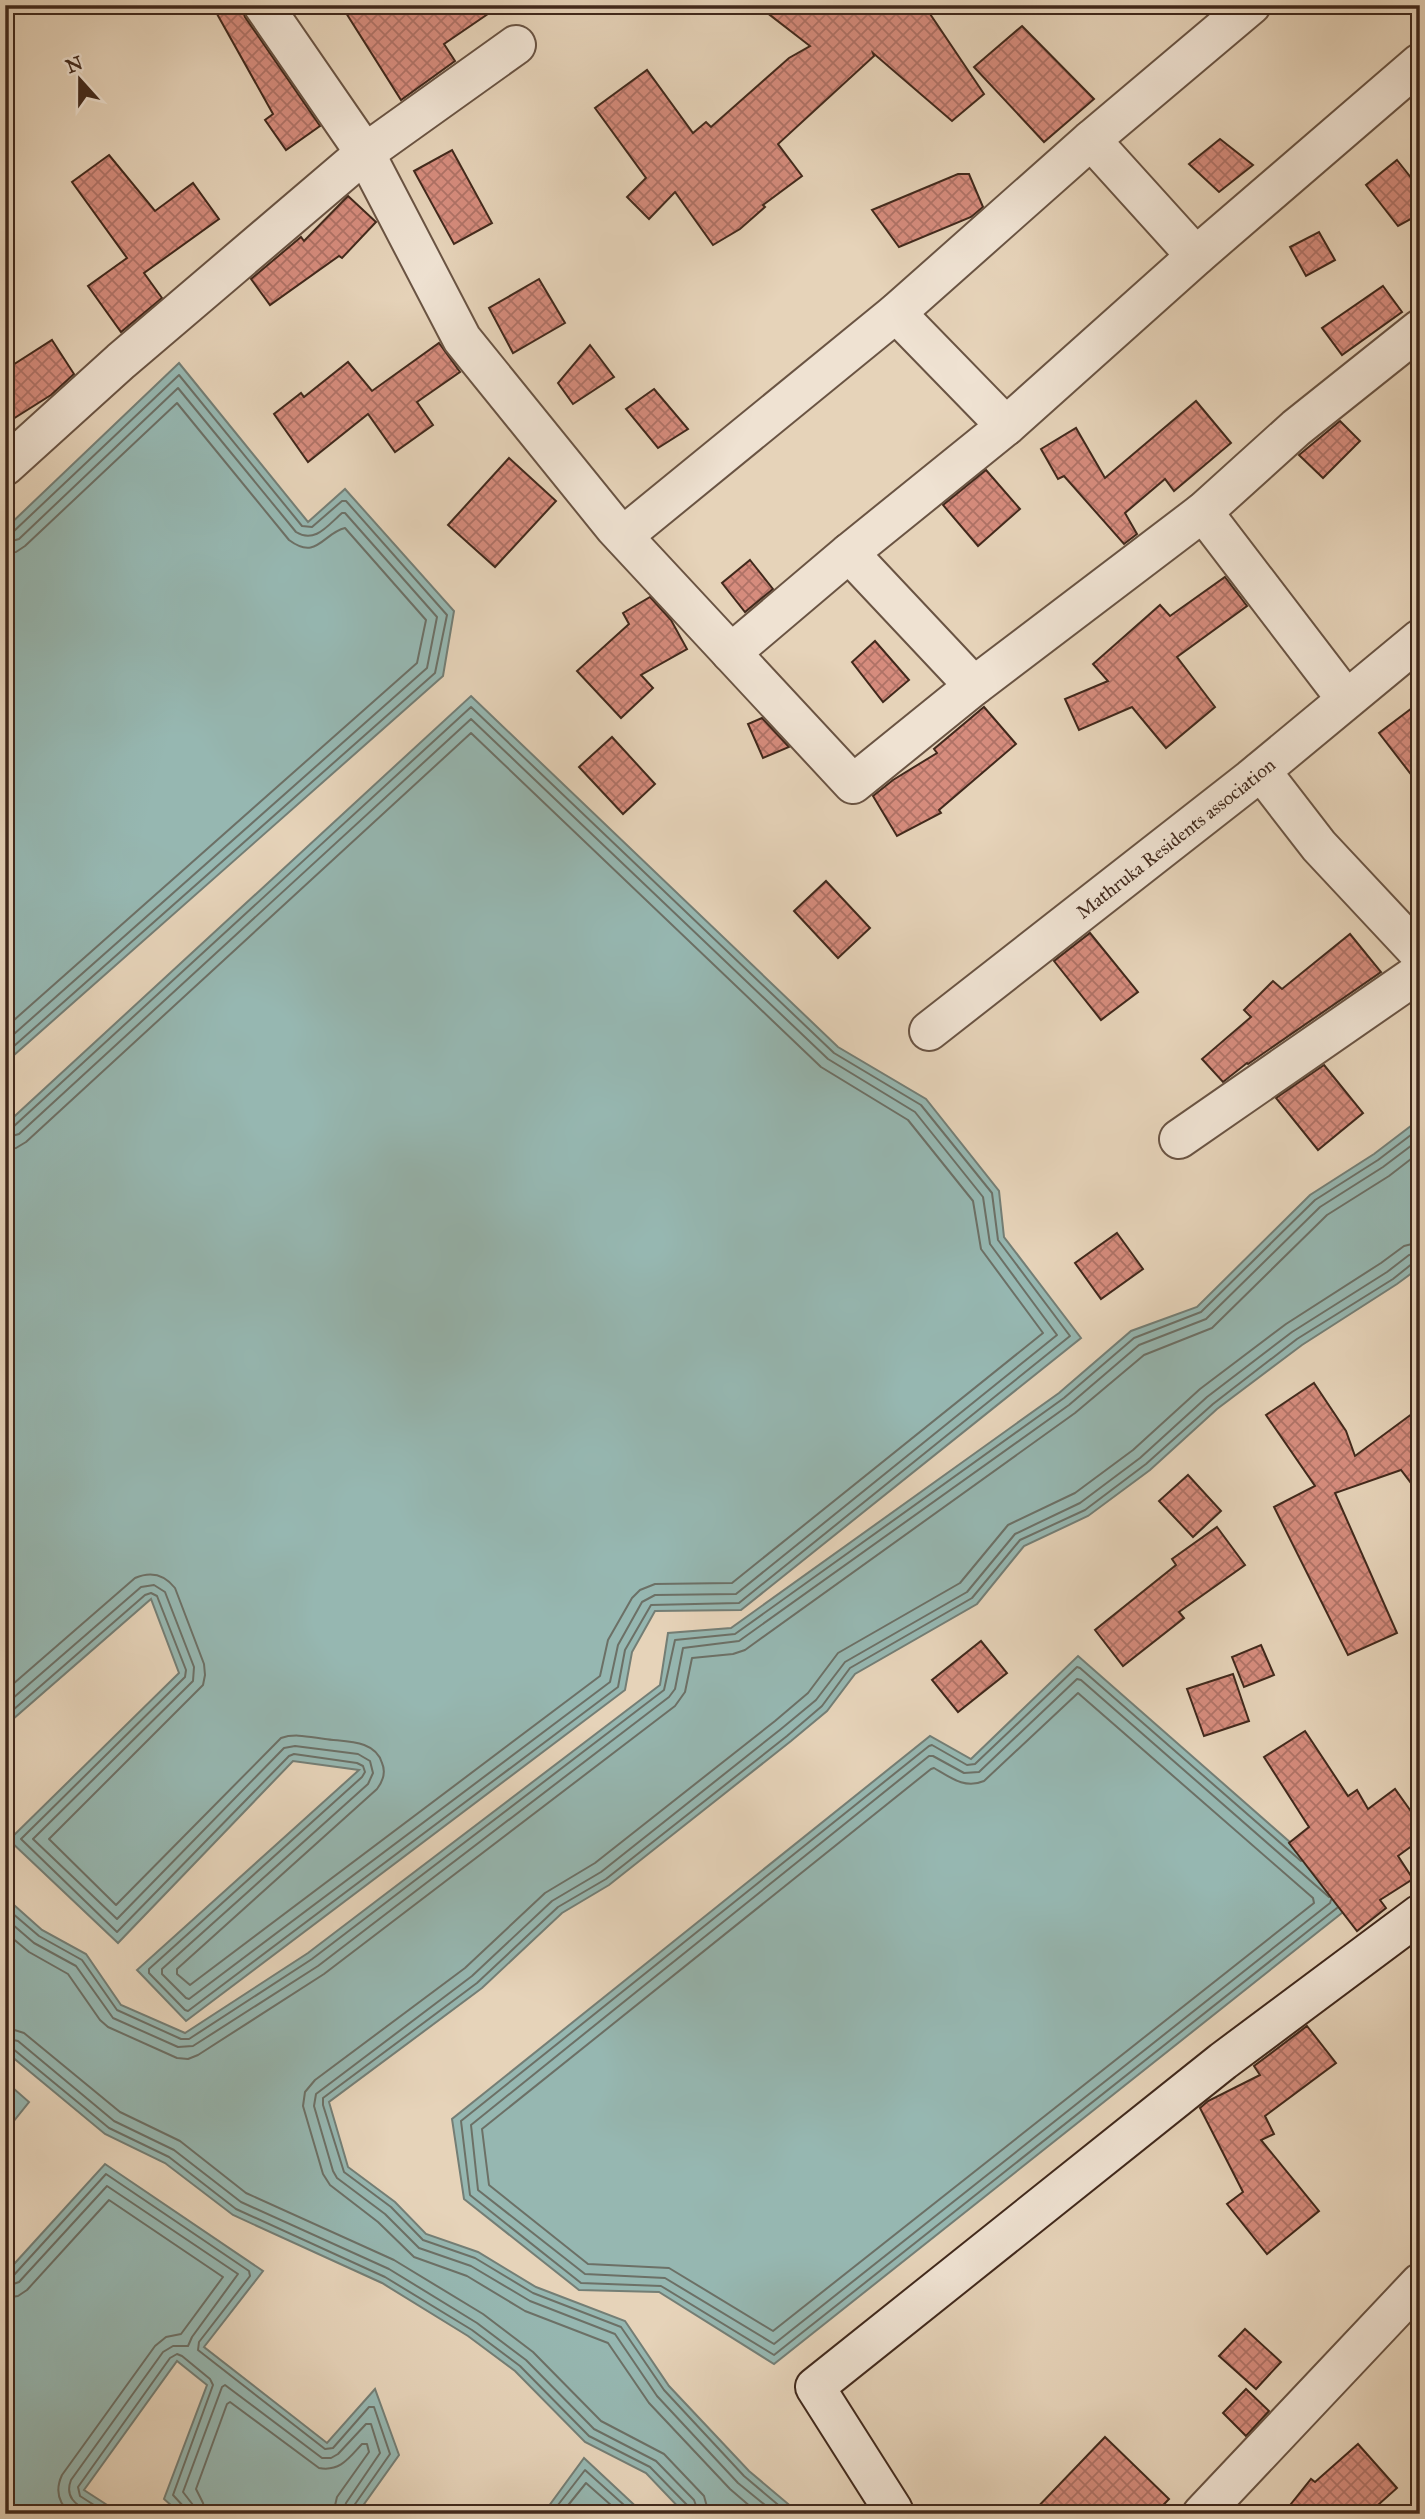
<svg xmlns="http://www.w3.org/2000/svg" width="1425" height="2519" font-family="'IM FELL Great Primer',serif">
<defs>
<pattern id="building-cross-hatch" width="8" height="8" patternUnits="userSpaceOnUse" patternTransform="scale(1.75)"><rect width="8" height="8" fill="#d68c7d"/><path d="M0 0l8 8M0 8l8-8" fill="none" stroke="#af7266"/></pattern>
</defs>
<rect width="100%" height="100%" fill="#e6d3b9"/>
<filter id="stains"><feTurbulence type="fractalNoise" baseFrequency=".00286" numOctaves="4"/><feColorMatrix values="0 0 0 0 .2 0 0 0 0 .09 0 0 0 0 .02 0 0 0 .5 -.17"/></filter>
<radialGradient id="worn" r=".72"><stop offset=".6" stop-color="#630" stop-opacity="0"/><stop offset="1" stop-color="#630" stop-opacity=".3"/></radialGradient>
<!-- water -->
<g fill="#96b7b1" stroke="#747e75" stroke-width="2">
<polygon points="179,363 308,522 345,489 454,611 443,676 5,1063 5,529"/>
<polygon points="471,696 838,1047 926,1099 999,1191 1004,1237 1081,1338 741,1610 655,1611 632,1652 625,1690 186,2021 137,1970 359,1770 293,1761 118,1943 9,1840 179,1673 151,1599 5,1726 5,1125"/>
<polygon points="1420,1119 1420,1267 1397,1284 1302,1345 1217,1409 1150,1470 1088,1516 1024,1546 977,1604 855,1674 827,1711 791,1741 609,1885 562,1913 482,1988 329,2102 348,2167 395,2202 426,2234 478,2252 536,2287 625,2321 669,2386 749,2471 800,2514 685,2514 646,2473 585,2442 515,2371 468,2336 382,2283 233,2215 165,2163 105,2134 5,2051 5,1897 42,1930 86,1954 121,2005 185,2033 308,1953 660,1685 668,1633 731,1628 1059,1393 1131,1331 1197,1307 1310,1195 1374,1154"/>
<polygon points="1078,1656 1357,1901 774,2364 659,2292 579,2290 464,2199 452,2119 930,1736 971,1759"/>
<polygon points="5,2081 29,2102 5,2132"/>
<polygon points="105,2164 263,2271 204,2347 327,2443 375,2389 399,2455 357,2514 181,2514 164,2499 207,2385 177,2361 84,2490 121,2514 5,2514 5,2274"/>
<polygon points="584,2458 644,2514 543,2514"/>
</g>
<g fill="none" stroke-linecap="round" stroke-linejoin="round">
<!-- shore -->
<g stroke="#6c7066" stroke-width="2">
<polyline points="5,534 13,532 179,375 302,526 312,527 342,501 346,501 447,615 435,673 5,1054"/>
<path d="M5,543L19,539L178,388L296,532C315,544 328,525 342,513H345L437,617L427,668L5,1042"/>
<path d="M5,553L16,552L25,546L177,403L289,540C317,561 323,533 345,528L426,620L417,663L5,1028"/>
<polyline points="5,1130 13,1127 471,707 834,1053 921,1105 992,1193 998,1240 1070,1336 739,1603 651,1605 625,1650 618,1687 188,2011 185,2010 149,1973 149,1969 362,1777 365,1772 363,1766 357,1763 294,1754 289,1756 117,1932 21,1839 185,1677 186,1670 157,1596 151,1593 145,1595 5,1717"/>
<polyline points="5,1138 19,1134 471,719 828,1059 915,1112 983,1197 990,1244 1057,1335 736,1594 655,1595 642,1602 618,1645 610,1682 189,1999 186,1998 162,1974 162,1969 368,1784 373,1773 370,1761 358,1754 295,1746 284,1748 117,1919 33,1839 193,1681 194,1667 165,1592 154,1585 141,1587 5,1705"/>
<path d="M5,1149L16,1148L26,1142L471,733L821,1067L908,1120L973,1201L981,1249L1043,1333L732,1583L655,1584L640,1590L632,1598L608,1640L600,1676L190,1985L177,1974V1969L377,1789C383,1781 386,1772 382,1763C375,1739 344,1742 325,1739C310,1737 295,1733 281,1738L116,1905L49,1839L203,1685L205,1675L204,1664L175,1588C164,1574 151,1571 135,1578L5,1691"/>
<path d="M1078,1693L1313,1898L1314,1903L773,2331L669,2268L588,2264L489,2185L482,2129L931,1769L934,1768C951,1778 965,1789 984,1781Z"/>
<polyline points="1301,1861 1080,1668 1077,1667 975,1764 967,1765 932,1745 929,1746 461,2121 470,2195 581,2283 661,2286 774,2355 1337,1908"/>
<polyline points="1329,1897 1081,1680 1077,1679 979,1772 964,1773 933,1756 929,1756 471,2125 478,2190 585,2274 665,2278 774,2344 1330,1903 1331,1900"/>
<polyline points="5,1907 39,1936 82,1960 117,2010 181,2039 189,2039 312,1959 664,1690 675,1640 735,1634 1064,1398 1134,1338 1201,1312 1315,1200 1378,1160 1420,1128"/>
<polyline points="5,1918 34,1943 76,1966 113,2018 178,2047 193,2046 318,1966 669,1697 675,1689 683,1648 739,1641 1069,1405 1139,1345 1206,1319 1320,1207 1383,1167 1420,1139"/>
<polyline points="5,1932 29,1952 68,1974 100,2020 108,2027 177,2058 188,2059 198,2055 324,1974 675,1706 685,1692 692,1658 733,1654 745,1650 1075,1413 1144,1355 1212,1328 1327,1215 1389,1176 1420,1152"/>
<polyline points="5,2027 24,2033 120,2112 180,2141 246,2193 394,2260 483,2314 533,2352 601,2421 664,2454 704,2496 709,2514"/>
<polyline points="5,2038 18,2041 114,2121 174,2150 241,2202 389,2269 477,2323 526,2360 594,2429 656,2461 694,2500 699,2514"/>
<polyline points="5,2046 12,2048 109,2128 169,2157 236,2209 385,2277 472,2330 520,2366 589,2436 650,2467 688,2506 690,2514"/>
<polyline points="5,2278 13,2276 106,2174 249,2271 250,2276 199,2342 198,2350 325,2449 333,2448 369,2407 374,2407 390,2454 353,2507 352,2514"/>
<path d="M5,2287L19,2282L107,2186L238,2274L192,2337L188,2346H173L163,2352L71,2480C64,2498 77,2505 91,2514"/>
<path d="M5,2298L18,2296L27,2290L109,2200L223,2277L181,2334L166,2337L155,2346L62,2475C55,2490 58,2503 71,2514"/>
<polyline points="108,2514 80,2496 78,2487 170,2358 177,2354 182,2356 210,2379 213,2385 173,2495 184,2507 185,2514"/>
<polyline points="194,2514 193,2505 183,2492 222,2387 225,2385 322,2458 331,2458 338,2454 366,2424 371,2424 380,2453 346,2503 343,2514"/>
<path d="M205,2514L203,2503L196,2489L227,2404L230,2402L319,2468C340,2472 349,2458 362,2444H367L369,2452L337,2497L333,2514"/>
<polyline points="551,2514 585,2470 634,2514"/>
<polyline points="561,2514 586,2483 621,2514"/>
<polyline points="759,2514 730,2489 649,2403 608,2343 525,2311 467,2276 414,2257 378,2222 330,2185 323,2174 303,2106 305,2092 315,2080 465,1968 545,1893 595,1863 775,1721 808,1693 838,1653 960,1583 1008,1525 1075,1493 1133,1450 1200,1389 1286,1324 1381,1263 1404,1246 1420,1242"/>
<polyline points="776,2514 738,2483 657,2396 615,2334 530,2301 471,2266 419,2248 385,2214 337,2178 333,2171 314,2106 316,2094 472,1976 552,1901 601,1872 781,1729 816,1700 845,1662 967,1592 1015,1534 1080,1503 1140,1458 1207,1397 1292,1332 1387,1272 1409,1255 1420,1253"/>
<polyline points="789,2514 744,2476 664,2390 621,2327 533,2293 475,2258 423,2240 391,2207 344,2172 323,2105 323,2098 477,1983 558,1907 606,1879 787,1736 822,1706 850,1668 972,1598 1020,1540 1085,1510 1146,1464 1213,1404 1297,1339 1393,1279 1413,1263 1420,1262"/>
</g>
</g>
<!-- building -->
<g fill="url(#building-cross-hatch)" stroke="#41291c" stroke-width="2">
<polygon points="212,5 241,5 245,17 320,126 286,150 265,120 273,114"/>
<polygon points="341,5 501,5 444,44 455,61 401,100"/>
<polygon points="757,5 924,5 984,94 952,121 873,53 874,56 778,144 802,176 763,205 765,207 740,229 713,245 675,192 649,219 627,197 646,178 595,108 647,70 693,133 706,122 711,127 789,58 810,46"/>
<polygon points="1022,26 1094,99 1044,142 974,67"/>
<polygon points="1220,139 1253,165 1219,192 1189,164"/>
<polygon points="452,150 492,223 454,244 414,171"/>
<polygon points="109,155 155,211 193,183 219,219 144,273 162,298 121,332 88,286 127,258 72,182"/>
<polygon points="1397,160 1420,189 1420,214 1398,226 1366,185"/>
<polygon points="958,174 969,174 983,207 971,217 899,247 872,210"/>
<polygon points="348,196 376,222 342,258 339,256 270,305 251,279 301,237 304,241"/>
<polygon points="1319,232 1335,260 1306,276 1290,247"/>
<polygon points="539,279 565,323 513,353 489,308"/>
<polygon points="1383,286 1402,312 1342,355 1322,328"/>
<polygon points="52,340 74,374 51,395 5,424 5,370"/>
<polygon points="439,343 460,372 417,402 433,425 395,452 368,414 308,462 274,414 301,393 304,397 348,362 372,391"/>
<polygon points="590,345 614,377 573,404 558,383"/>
<polygon points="654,389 688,429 658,448 626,409"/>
<polygon points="1196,401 1231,443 1174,491 1165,479 1125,513 1137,534 1124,544 1064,476 1058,479 1041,449 1076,428 1105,478"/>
<polygon points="1340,421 1360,441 1323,478 1299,455"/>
<polygon points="509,458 556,501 495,567 448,525"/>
<polygon points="986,470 1020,509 978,546 943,505"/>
<polygon points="750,560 773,589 745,612 722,583"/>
<polygon points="1225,577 1247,606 1177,657 1215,707 1166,748 1132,707 1079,730 1065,699 1108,681 1093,664 1160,605 1170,616"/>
<polygon points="650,597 671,620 687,649 641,675 653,688 621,718 577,671 629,624 623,613"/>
<polygon points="875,641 909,680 883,702 852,662"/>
<polygon points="1420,702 1420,786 1379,733"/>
<polygon points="984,707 1016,744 939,810 941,813 897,836 873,796 893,780 937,753 934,749"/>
<polygon points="762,718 789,747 763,758 748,724"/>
<polygon points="612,737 655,784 623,814 579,767"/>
<polygon points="826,881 870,928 838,958 794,911"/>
<polygon points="1090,933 1138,992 1101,1020 1054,961"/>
<polygon points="1350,934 1381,972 1248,1064 1247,1063 1223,1082 1202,1059 1251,1017 1244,1010 1273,981 1282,989"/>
<polygon points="1324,1065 1363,1113 1318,1150 1276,1098"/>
<polygon points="1117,1233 1143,1269 1101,1299 1075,1263"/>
<polygon points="1314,1383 1346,1431 1355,1456 1420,1408 1420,1495 1401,1470 1335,1493 1397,1633 1348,1655 1274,1507 1315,1486 1266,1415"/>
<polygon points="1188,1475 1221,1511 1193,1537 1159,1501"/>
<polygon points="1217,1527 1245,1565 1179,1612 1184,1618 1123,1666 1095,1630 1176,1565 1172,1559"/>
<polygon points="981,1641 1007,1673 958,1712 932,1680"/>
<polygon points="1261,1645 1274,1675 1244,1687 1232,1657"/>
<polygon points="1233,1674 1249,1721 1204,1736 1187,1689"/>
<polygon points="1305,1731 1348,1796 1357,1790 1368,1809 1395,1789 1420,1824 1420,1840 1398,1856 1413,1879 1380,1900 1386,1908 1357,1931 1289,1843 1309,1827 1264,1757"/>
<polygon points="1307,2026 1336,2063 1265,2116 1274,2134 1261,2140 1319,2211 1267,2254 1227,2204 1243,2192 1200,2108 1208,2101 1260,2075 1254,2066"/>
<polygon points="1245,2329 1281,2362 1256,2389 1219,2356"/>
<polygon points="1246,2389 1269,2411 1246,2436 1223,2413"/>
<polygon points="1105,2437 1169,2499 1155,2514 1031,2514"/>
<polygon points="1358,2444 1397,2488 1368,2514 1283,2514 1311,2479 1315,2482"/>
</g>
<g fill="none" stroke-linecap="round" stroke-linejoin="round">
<defs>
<g id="street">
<polyline points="263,5 365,153 462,339 615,528 853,784 974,686 1203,512 1296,428 1420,329"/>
<polyline points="1091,140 1196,256"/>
<polyline points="896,313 1006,426"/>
<polyline points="5,466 121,361 365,153 516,45"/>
<polyline points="1203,512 1346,699"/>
<polyline points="623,536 896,313 1091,140 1251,5"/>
<polyline points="849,553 974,686"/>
<polyline points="731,653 849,553 1006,426 1196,256 1420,63"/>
<polyline points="1261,771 1319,846 1420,954"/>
<path id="s1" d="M929,1031L1251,779L1420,639"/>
<polyline points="1179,1139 1420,972"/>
<polyline points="1202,2514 1420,2283"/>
</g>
<polyline id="secondary" points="892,2514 893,2510 815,2387 1223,2061 1420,1914"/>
</defs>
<!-- street casing -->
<use href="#street" stroke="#6a5443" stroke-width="42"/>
<!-- secondary casing -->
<use href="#secondary" stroke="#41291c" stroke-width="42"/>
<!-- street -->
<use href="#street" stroke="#efe2d2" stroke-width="38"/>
<!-- secondary -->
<use href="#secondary" stroke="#efe2d2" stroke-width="38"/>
</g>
<g text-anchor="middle" stroke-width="7" stroke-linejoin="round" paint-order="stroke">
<!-- street labels -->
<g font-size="19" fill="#41291c" stroke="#efe2d2">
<text dy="7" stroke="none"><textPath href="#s1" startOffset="313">Mathruka Residents association</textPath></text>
</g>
</g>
<!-- margin -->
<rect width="1425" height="2519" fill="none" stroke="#e6d3b9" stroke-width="28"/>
<rect x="7" y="7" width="1411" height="2505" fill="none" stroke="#41291c" stroke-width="3.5"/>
<rect x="14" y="14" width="1397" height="2491" fill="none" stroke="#41291c" stroke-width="2"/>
<!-- north arrow -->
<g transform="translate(80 80) rotate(339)" stroke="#efe2d2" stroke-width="5" paint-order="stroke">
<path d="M0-5L12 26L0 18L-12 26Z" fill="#41291c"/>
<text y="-10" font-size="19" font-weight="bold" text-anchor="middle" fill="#41291c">N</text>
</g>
<rect width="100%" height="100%" filter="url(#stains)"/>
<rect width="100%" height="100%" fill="url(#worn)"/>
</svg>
